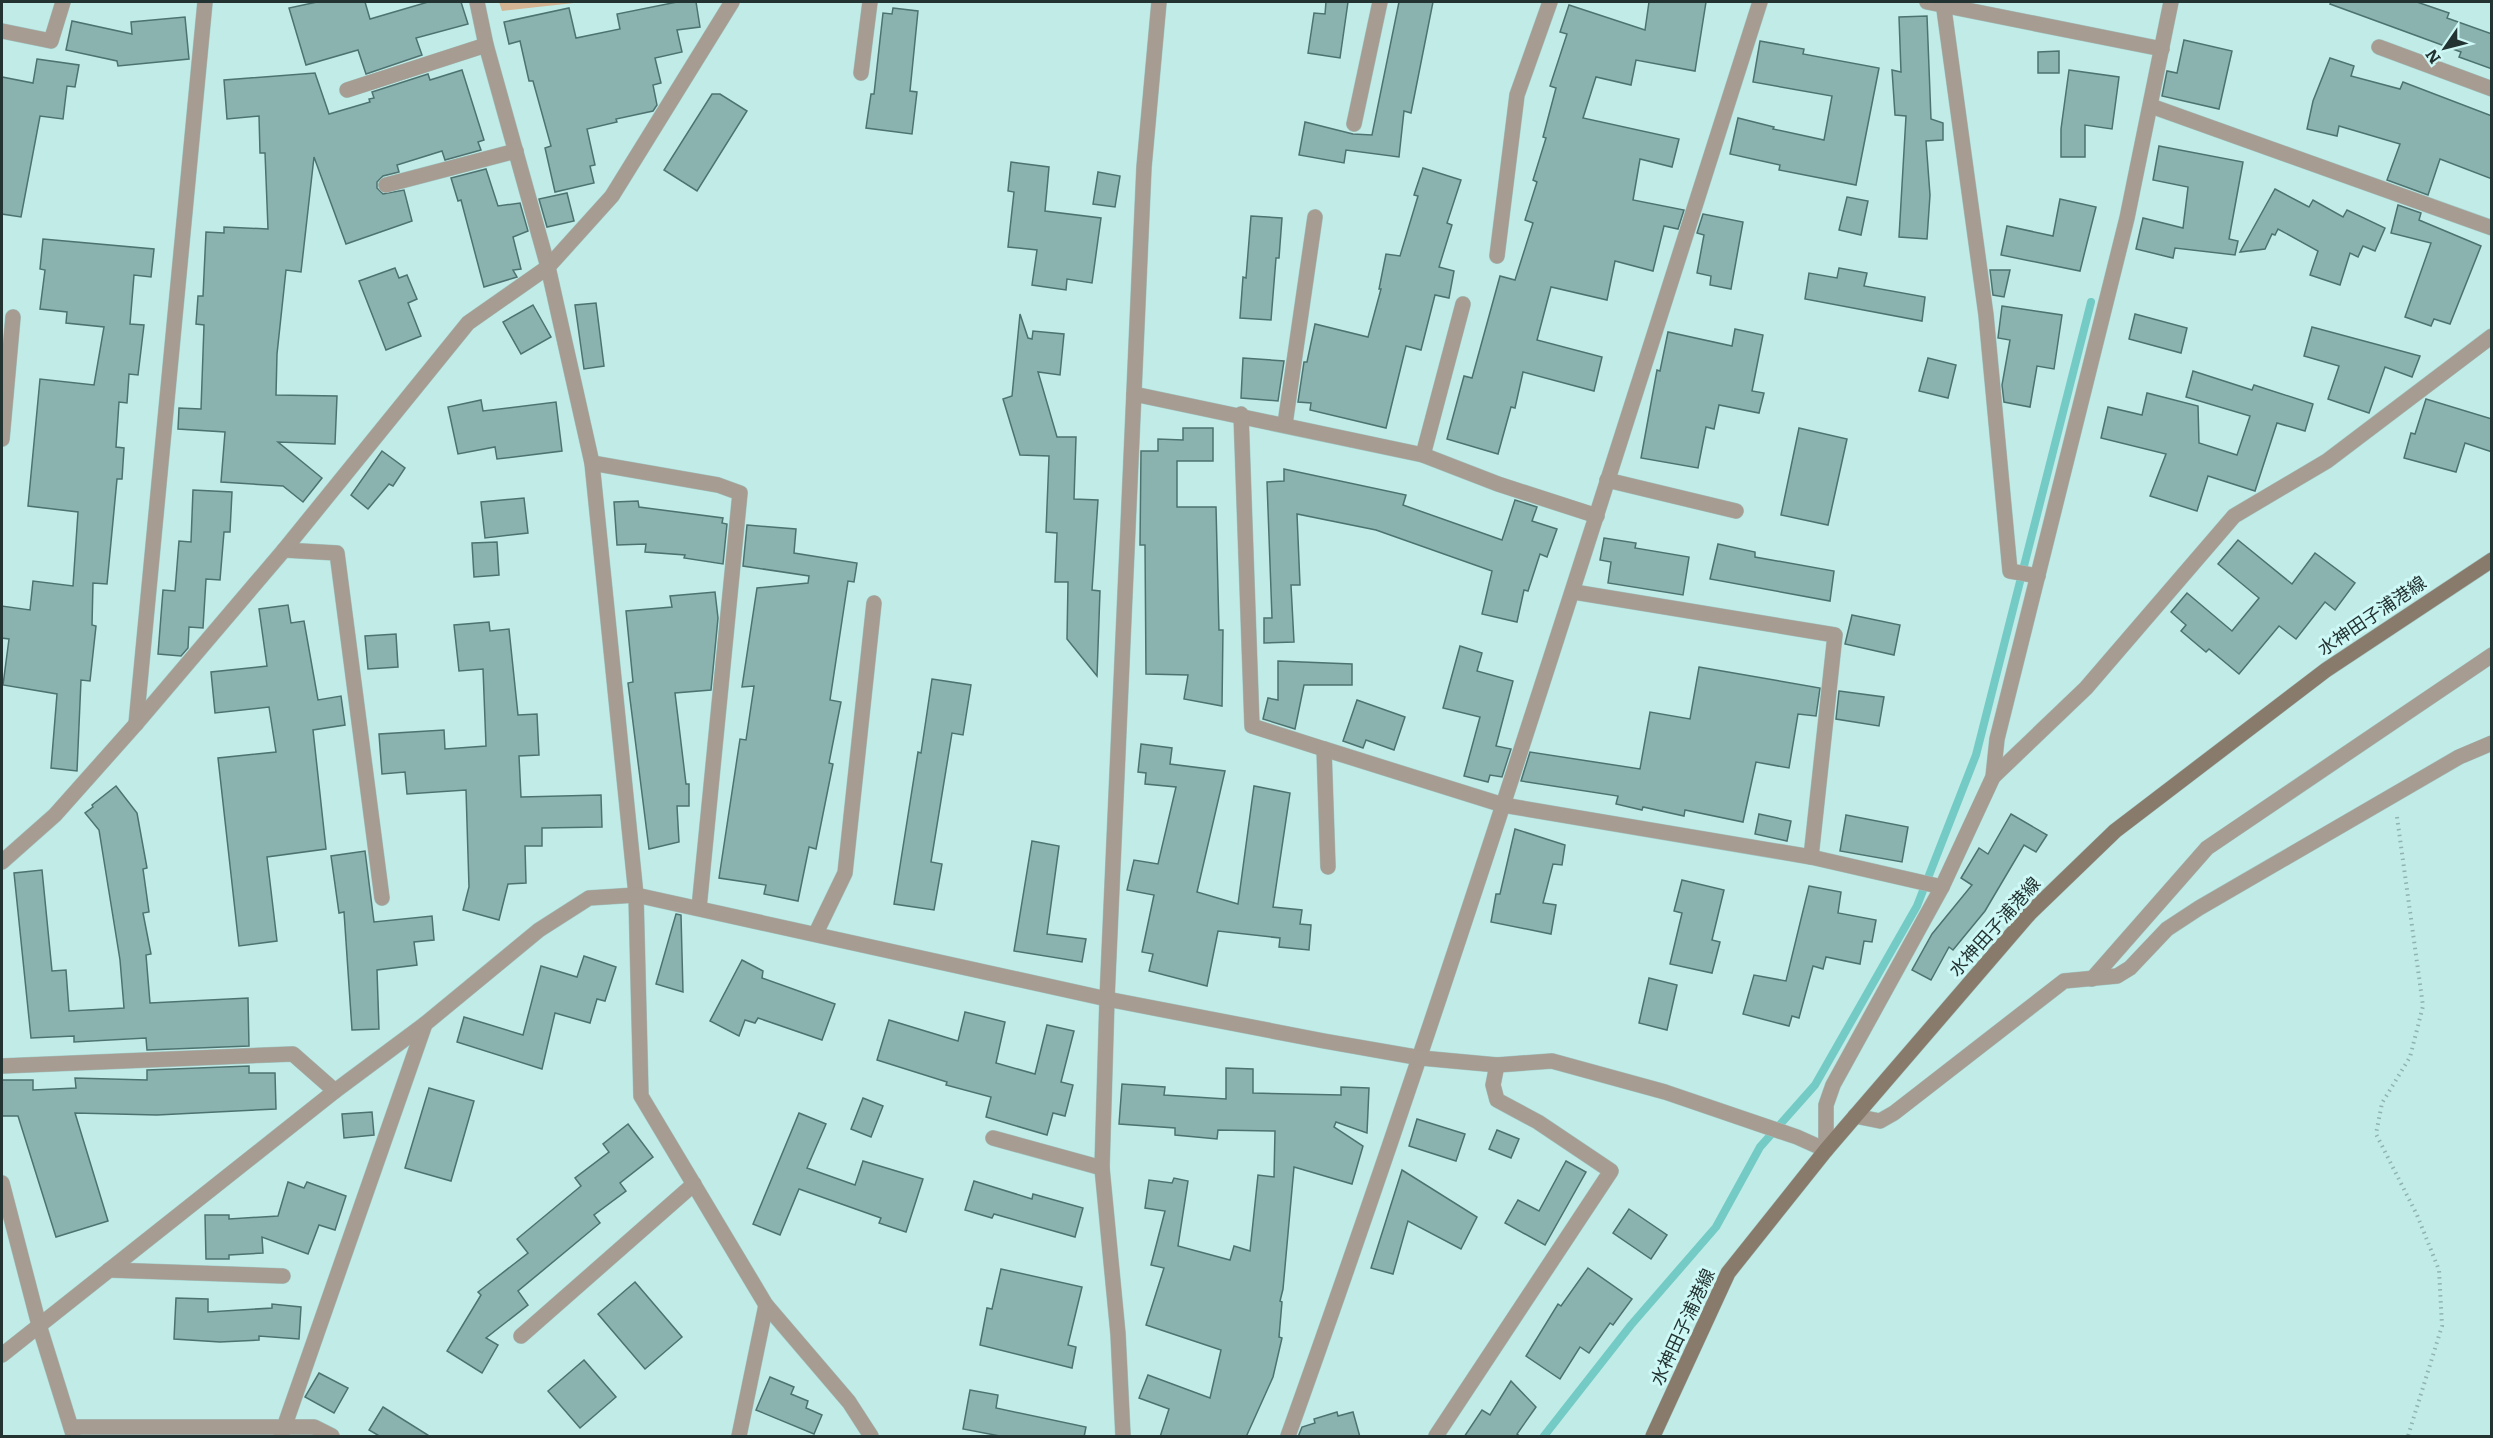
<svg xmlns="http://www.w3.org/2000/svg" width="2493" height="1438" font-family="Literata,'Noto Sans JP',serif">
<rect width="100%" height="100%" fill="#c1ebe7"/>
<!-- green -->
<polygon fill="#d3b593" points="499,2 583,2 502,11"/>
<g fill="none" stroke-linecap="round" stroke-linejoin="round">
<!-- stream -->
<polyline stroke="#74cbc5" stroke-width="8" points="1544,1436 1631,1325 1716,1227 1760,1147 1815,1085 1917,906 1976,755 2091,302"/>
</g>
<!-- building -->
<g fill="#8ab2af" stroke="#4d7370" stroke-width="1.5">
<polygon points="317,2 365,2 370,19 428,2 461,2 468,24 416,38 422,55 366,74 358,50 306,65 289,8"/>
<polygon points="677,2 696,2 700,27 677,30 682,52 655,58 661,83 653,85 657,105 653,111 616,119 617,122 587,129 595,165 590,166 594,183 555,192 545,148 551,146 533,81 529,81 520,41 509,44 504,22 569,8 576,38 620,29 617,14"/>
<polygon points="1326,2 1348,2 1340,58 1308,53 1314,13 1325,14"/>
<polygon points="1399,2 1433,2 1411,113 1404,111 1399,157 1346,150 1344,163 1299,155 1305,122 1353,134 1372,135"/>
<polygon points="1649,2 1706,2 1695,71 1636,60 1631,85 1596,77 1583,118 1679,139 1672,167 1640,159 1633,200 1684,210 1678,229 1664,226 1653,271 1615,261 1607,300 1551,287 1537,340 1602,357 1594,391 1523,372 1515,408 1511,407 1498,454 1447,439 1464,376 1472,378 1500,276 1515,280 1533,223 1525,220 1537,182 1533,180 1546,138 1543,137 1556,88 1550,86 1567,34 1560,32 1569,5 1645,30"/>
<polygon points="2331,2 2417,2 2449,13 2447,18 2492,34 2492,69 2459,57 2461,52 2330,4"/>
<polygon points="893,8 918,11 910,91 917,92 912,134 866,128 871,94 874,94 883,13 892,14"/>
<polygon points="1927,16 1931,119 1943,123 1943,140 1926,141 1930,195 1927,239 1899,237 1906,116 1895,115 1892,70 1901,72 1899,17"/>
<polygon points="185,17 189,59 118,66 117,61 66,50 72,21 132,34 131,22"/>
<polygon points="2184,40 2232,51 2219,109 2162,96 2167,71 2177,73"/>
<polygon points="1760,41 1804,49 1803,54 1879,68 1856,185 1779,170 1780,165 1730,154 1738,118 1774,127 1773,129 1824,140 1832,96 1753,82"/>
<polygon points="2059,51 2059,73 2038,73 2038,52"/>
<polygon points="2330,58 2354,66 2351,76 2400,89 2403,82 2492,116 2492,179 2440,159 2428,195 2387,180 2400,144 2339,126 2337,136 2307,129 2313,101"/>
<polygon points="37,59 79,65 75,87 67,86 63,119 40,116 21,217 2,214 2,77 33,83"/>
<polygon points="462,70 484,140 478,142 481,150 445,160 442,151 397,165 399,172 383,176 377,182 377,188 383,194 404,190 412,221 346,244 314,157 301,272 286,270 277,354 276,395 337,396 335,444 278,442 322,478 303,502 283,486 221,482 225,432 178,429 179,408 201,409 204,325 196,324 198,296 203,296 206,232 224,233 224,227 268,229 265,153 260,153 259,116 227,119 224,80 315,73 329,114 370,102 369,99 374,98 372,92 428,74 430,80"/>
<polygon points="2069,70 2119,77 2112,129 2085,125 2085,157 2061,157 2061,129"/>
<polygon points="712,94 720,94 747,111 697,191 664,170"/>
<polygon points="2159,146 2243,162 2229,239 2238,241 2235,255 2175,248 2173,258 2136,249 2143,218 2183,228 2188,187 2153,180"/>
<polygon points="1011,162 1049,167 1045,211 1101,218 1092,283 1067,279 1066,290 1032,285 1037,250 1008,247 1014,192 1008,191"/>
<polygon points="1423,168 1461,180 1447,223 1452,225 1439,267 1454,271 1449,298 1435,295 1421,350 1406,346 1386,428 1310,410 1311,403 1298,402 1304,362 1307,362 1315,324 1368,337 1381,289 1379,289 1386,254 1400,256 1418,196 1414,195"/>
<polygon points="486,169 498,206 520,203 528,231 513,237 521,269 513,270 517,277 484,287 461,200 458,201 451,178"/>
<polygon points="1098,172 1120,176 1115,207 1093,204"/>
<polygon points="2275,189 2309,207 2313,200 2343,217 2347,210 2385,228 2375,251 2363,246 2358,257 2350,253 2340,285 2310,275 2318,251 2278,229 2275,235 2272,234 2265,249 2240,252"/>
<polygon points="567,193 574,221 547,227 539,199"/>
<polygon points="1847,197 1868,201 1861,235 1839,230"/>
<polygon points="2060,199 2096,207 2080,271 2001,255 2007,226 2053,236"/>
<polygon points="2398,205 2421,213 2419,220 2481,246 2450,324 2434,319 2431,326 2405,317 2431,243 2391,233"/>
<polygon points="1703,214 1743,222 1731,289 1710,285 1711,276 1697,273 1704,235 1697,233"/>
<polygon points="1251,216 1282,218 1279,258 1276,258 1271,320 1240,318 1243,277 1246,278"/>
<polygon points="43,239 154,249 151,277 134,275 130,324 144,325 138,375 129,374 127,403 119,402 116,447 124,448 122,479 117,479 107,584 93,583 92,625 96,626 90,681 81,680 77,771 51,768 57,694 3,685 9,639 2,638 2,606 30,610 33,581 73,586 78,512 28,506 40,379 94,385 104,327 66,323 67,312 40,309 45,270 40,269"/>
<polygon points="395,268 399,278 407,275 417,299 408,303 421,336 386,350 359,281"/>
<polygon points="1839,268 1867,273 1864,286 1925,297 1922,321 1805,299 1809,273 1837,278"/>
<polygon points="1990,270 2010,270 2004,297 1993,295"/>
<polygon points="596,303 604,366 584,369 575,305"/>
<polygon points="533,305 551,337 521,354 503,322"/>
<polygon points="2002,306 2062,315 2054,369 2037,366 2030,407 2004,402 2002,385 2010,340 1998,338"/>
<polygon points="1020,314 1028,338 1032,339 1033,331 1064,334 1060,375 1038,372 1057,437 1076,437 1074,499 1098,500 1092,590 1100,591 1097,676 1067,639 1068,582 1055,582 1057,533 1046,532 1049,456 1020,455 1003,399 1012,396"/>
<polygon points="2135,314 2187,328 2181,353 2129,339"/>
<polygon points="2312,327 2420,356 2412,377 2385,367 2369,413 2328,399 2339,366 2304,356"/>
<polygon points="1735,329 1763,335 1752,391 1764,393 1759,413 1719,405 1714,429 1706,427 1698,468 1641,458 1657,370 1660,371 1668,332 1732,346"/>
<polygon points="1243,358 1284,361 1278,401 1241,398"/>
<polygon points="1928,358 1956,365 1948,398 1919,391"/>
<polygon points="2193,371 2252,390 2254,385 2313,404 2305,431 2277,423 2255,491 2208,476 2197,511 2150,496 2166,454 2101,438 2108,407 2142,415 2147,393 2198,406 2199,443 2237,455 2250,416 2186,397"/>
<polygon points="2426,399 2492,419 2492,452 2465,443 2456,472 2404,458 2411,433 2415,434"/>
<polygon points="481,400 483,411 556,402 562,451 497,459 495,447 458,454 448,407"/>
<polygon points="1183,428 1213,428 1213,461 1177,461 1177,507 1216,507 1219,630 1223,630 1222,706 1184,699 1188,675 1146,674 1145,545 1140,545 1141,451 1158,451 1158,439 1183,440"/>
<polygon points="1799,428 1847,439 1828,525 1781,515"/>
<polygon points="382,451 405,468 393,486 389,484 368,509 351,495"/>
<polygon points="1284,469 1406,495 1403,505 1502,540 1515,500 1537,507 1532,521 1557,529 1547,557 1540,554 1528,591 1524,590 1517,622 1482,614 1492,571 1376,530 1297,514 1300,585 1291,585 1294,642 1264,643 1264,618 1272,618 1267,482 1284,481"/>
<polygon points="193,490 232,492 230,532 224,532 220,580 206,579 203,628 189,627 188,648 181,656 158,654 163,590 175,591 179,541 191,542"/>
<polygon points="524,498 528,533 485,538 481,502"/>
<polygon points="638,501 639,507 723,518 722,523 727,524 723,564 684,558 685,555 645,552 646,544 617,545 614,502"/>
<polygon points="747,525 796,529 794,553 857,563 854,582 848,581 830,700 841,702 829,763 833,764 816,849 809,847 798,901 764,894 766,885 719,878 740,739 746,740 754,686 742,687 757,588 808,583 809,576 743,566"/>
<polygon points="1604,538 1636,543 1635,548 1689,557 1683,595 1608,583 1611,562 1600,560"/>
<polygon points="2238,540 2292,584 2315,553 2355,583 2335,610 2325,602 2296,639 2279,626 2239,674 2209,649 2206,652 2181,631 2186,625 2171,612 2187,593 2232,631 2259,598 2218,564"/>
<polygon points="497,542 499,575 474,577 472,543"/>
<polygon points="1718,544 1755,552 1755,557 1834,571 1830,601 1710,579"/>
<polygon points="715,592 718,618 711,690 675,693 686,784 689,784 689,806 677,806 679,842 649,849 628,683 633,682 626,611 672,607 670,596"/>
<polygon points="288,605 291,623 304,621 318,700 341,696 345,725 313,730 326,849 267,857 277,941 239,946 218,758 276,752 269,707 215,713 211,672 267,666 259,609"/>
<polygon points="1852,615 1900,625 1894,655 1845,644"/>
<polygon points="489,622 490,631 509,629 518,715 537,714 539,755 519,756 521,797 601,795 602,827 542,828 542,846 525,846 526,883 508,884 499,920 463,910 469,887 466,790 407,794 405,772 382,774 379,734 444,730 445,749 486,746 483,669 459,671 454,625"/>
<polygon points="396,634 398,667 368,669 365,636"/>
<polygon points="1460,646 1482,653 1477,671 1513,681 1496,746 1511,749 1502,777 1490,775 1488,782 1464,776 1480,717 1443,708"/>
<polygon points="1278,661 1352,664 1352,685 1304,685 1295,729 1263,719 1268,698 1278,700"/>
<polygon points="1699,667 1820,688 1816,716 1798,714 1789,768 1756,762 1743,822 1685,810 1684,816 1643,807 1642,810 1616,804 1618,796 1521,781 1530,752 1640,769 1650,712 1690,719"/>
<polygon points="932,679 971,685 963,735 952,733 931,862 942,864 934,910 894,904 918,752 921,753"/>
<polygon points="1839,691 1884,697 1879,726 1836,719"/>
<polygon points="1357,700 1405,717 1394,750 1366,740 1363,748 1343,741"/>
<polygon points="1141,744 1172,748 1170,764 1225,771 1197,892 1238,904 1254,786 1290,793 1273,907 1302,910 1300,924 1311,925 1309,950 1279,947 1280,938 1218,931 1207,986 1149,971 1153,954 1142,952 1154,895 1127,890 1134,860 1158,864 1176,787 1145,784 1146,773 1138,772"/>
<polygon points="116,786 137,813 147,868 143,869 149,912 143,913 151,954 146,955 150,1003 248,998 249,1046 147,1050 146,1038 74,1042 74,1036 31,1038 14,873 42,870 52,971 66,970 69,1011 124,1008 120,960 99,830 85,813 93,807 92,805"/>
<polygon points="1759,814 1791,821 1787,841 1755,834"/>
<polygon points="2011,814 2047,835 2036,852 2024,845 1985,911 1953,950 1949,947 1931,980 1912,970 1932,934 1972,885 1961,878 1979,848 1988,854"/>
<polygon points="1846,815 1908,827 1902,862 1840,851"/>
<polygon points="1515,829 1565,845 1562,865 1553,864 1543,903 1556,905 1551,934 1491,922 1496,894 1500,894"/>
<polygon points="1032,841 1059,846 1047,934 1086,939 1082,962 1014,951"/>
<polygon points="365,851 374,922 432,916 434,940 414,942 417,965 377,970 379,1029 352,1030 344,912 339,913 331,856"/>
<polygon points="1682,880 1724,890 1712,940 1720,942 1712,973 1670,964 1682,913 1674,911"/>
<polygon points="1809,886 1841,892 1838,913 1876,920 1872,942 1864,941 1860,964 1826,957 1823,969 1813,966 1799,1018 1792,1016 1789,1026 1743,1014 1754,975 1786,981"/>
<polygon points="676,914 681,915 683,992 656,984"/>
<polygon points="584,956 616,967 605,1001 597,999 590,1023 555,1013 542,1069 457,1042 464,1017 523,1035 541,966 577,977"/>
<polygon points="742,960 763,971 762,978 835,1004 822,1040 758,1018 755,1023 745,1020 739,1036 710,1021"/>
<polygon points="1649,978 1677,985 1667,1030 1639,1023"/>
<polygon points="965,1012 1005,1022 996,1063 1035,1074 1047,1025 1074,1031 1061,1082 1073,1085 1065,1116 1053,1113 1047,1135 986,1117 991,1097 946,1085 947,1082 877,1060 889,1020 958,1041"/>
<polygon points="249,1066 249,1073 275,1073 276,1109 157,1115 75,1113 108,1221 56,1237 18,1116 2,1116 2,1080 33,1080 33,1090 76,1088 75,1078 147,1080 147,1070"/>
<polygon points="1226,1068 1253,1069 1253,1093 1341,1095 1341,1087 1369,1088 1367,1133 1336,1122 1334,1127 1363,1146 1352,1184 1294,1167 1283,1289 1280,1301 1282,1302 1279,1337 1282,1338 1273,1377 1246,1437 1160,1437 1169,1409 1139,1398 1148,1375 1210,1398 1221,1350 1146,1325 1164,1268 1151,1265 1165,1211 1145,1208 1149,1180 1172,1183 1174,1178 1188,1181 1178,1246 1230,1260 1234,1246 1250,1251 1258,1175 1274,1177 1275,1131 1218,1130 1217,1139 1175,1135 1175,1128 1119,1124 1122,1084 1165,1087 1164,1095 1226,1099"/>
<polygon points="429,1088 474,1101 451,1181 405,1168"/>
<polygon points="863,1098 883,1106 871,1137 851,1129"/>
<polygon points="372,1112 374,1135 344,1138 342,1114"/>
<polygon points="799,1113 826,1124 807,1168 855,1185 863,1161 923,1179 906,1232 879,1223 881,1218 799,1189 780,1235 753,1224"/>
<polygon points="1417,1119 1465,1134 1456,1161 1409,1146"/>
<polygon points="628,1124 653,1157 620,1183 626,1191 594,1215 600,1223 518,1291 528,1305 486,1338 498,1345 482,1373 447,1351 481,1295 478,1292 528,1253 517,1239 581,1186 575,1178 609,1152 603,1144"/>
<polygon points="1497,1130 1519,1139 1511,1158 1489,1149"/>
<polygon points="1566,1161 1586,1172 1545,1245 1505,1223 1518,1200 1539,1211"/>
<polygon points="1402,1170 1477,1217 1461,1249 1408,1221 1393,1274 1371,1268"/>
<polygon points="974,1181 1032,1199 1033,1194 1083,1208 1075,1237 994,1214 992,1218 965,1210"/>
<polygon points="288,1182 304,1188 307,1182 346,1196 335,1230 319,1225 308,1254 262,1237 263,1253 229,1255 229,1259 206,1259 205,1215 229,1215 229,1219 278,1216"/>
<polygon points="1629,1209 1667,1235 1651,1259 1613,1233"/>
<polygon points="1588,1268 1632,1299 1613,1325 1610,1323 1589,1353 1580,1347 1560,1379 1526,1356 1558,1304 1561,1306"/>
<polygon points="1001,1269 1082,1287 1068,1345 1076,1347 1072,1368 980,1345 987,1308 992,1309"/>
<polygon points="635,1282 682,1337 645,1369 598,1314"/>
<polygon points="176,1298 208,1299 208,1312 272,1308 272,1304 301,1307 299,1339 259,1336 259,1340 220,1342 174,1339"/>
<polygon points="584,1360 616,1397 580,1428 548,1391"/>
<polygon points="319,1373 348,1388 334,1413 305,1397"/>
<polygon points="770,1377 794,1387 791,1394 808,1401 806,1408 822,1415 814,1434 756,1410"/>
<polygon points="1511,1381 1536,1407 1517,1434 1521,1437 1464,1437 1482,1410 1490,1415"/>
<polygon points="970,1390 998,1395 996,1408 1086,1427 1084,1437 1005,1437 963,1429"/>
<polygon points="383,1407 431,1437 381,1437 369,1430"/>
<polygon points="1337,1412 1338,1416 1353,1412 1360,1437 1298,1437 1302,1427 1315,1423 1314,1419"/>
</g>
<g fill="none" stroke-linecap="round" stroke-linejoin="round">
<defs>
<g id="service">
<polyline points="2092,979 2207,848 2492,655"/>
<polyline points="1855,1116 1880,1121 1894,1113 2064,981 2117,976 2130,968 2167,929 2199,908 2459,757 2492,743"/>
</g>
<g id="minor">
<polyline points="477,2 486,45 548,267 592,463 636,895 641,1096 766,1305 849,1402 871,1436"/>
<polyline points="1927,2 2162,49"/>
<polyline points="1943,2 1986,315 2010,571 2038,576"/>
<polyline points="2,31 51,41 63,2"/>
<polyline points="2379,47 2492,89"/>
<polyline points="861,73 870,2"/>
<polyline points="347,90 486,45"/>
<polyline points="2151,106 2492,228"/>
<polyline points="1354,124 1380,2"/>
<polyline points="386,185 516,151"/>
<polyline points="1497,256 1517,95 1550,2"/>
<polyline points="1134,394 1423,455 1498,484 1597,516"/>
<polyline points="1241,414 1252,726 1324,749 1328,867"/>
<polyline points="1285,424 1315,217"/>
<polyline points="2,439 13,317"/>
<polyline points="1423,455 1463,304"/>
<polyline points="592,463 718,485 740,493 699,908"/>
<polyline points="1607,480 1736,511"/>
<polyline points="284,550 337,553 382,898"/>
<polyline points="1574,592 1835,635 1811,857"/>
<polyline points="136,724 205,2"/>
<polyline points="1324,749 1503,805 1811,857 1942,887"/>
<polyline points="1993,777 2086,688 2234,516 2327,461 2492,336"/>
<polyline points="2,862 55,815 136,724 284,550 468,323 548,267 612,196 732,2"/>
<polyline points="816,933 845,873 874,603"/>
<polyline points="2,1066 293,1054 335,1091"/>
<polyline points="993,1138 1102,1168"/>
<polyline points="1826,1150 1826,1105 1833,1085 1942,887 1993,777 1997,739 2127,218 2171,2"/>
<polyline points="2,1183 39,1325 73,1434"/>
<polyline points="109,1270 283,1276"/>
<polyline points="521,1336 694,1184"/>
<polyline points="71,1427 314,1427 332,1436"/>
<polyline points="281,1436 425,1024"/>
<polyline points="739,1436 766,1305"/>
<polyline points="1123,1436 1118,1334 1102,1168 1107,999 1144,167 1159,2"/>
<path d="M1288,1436C1458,962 1607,481 1760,2"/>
<polyline points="1436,1436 1611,1171 1538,1122 1497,1100 1493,1085 1497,1065"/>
</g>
<polyline id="tertiary" points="2,1355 335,1091 425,1024 539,930 589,898 636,895 1107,999 1324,1041 1421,1058 1497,1065 1552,1061 1665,1092 1797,1137 1826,1150"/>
<polyline id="secondary" points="1653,1436 1728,1273 1826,1150 2030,913 2115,831 2326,670 2492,560"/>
</defs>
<!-- service casing -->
<use href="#service" stroke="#a1c6c3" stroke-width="16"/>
<!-- minor casing -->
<use href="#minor" stroke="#a1c6c3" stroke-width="16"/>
<!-- tertiary casing -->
<use href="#tertiary" stroke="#a1c6c3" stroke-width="16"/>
<!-- secondary casing -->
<use href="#secondary" stroke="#a1c6c3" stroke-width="16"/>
<!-- path -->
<polyline stroke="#91b3b0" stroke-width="4" stroke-dasharray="1.5 4.5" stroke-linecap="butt" points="2397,817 2423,1006 2410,1057 2382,1103 2376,1134 2417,1215 2439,1270 2442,1326 2408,1436"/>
<!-- service -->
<use href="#service" stroke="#a69c91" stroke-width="15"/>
<!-- minor -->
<use href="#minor" stroke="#a69c91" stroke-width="15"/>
<!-- tertiary -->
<use href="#tertiary" stroke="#a69c91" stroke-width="15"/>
<!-- secondary -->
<use href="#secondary" stroke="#897b6b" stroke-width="15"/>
</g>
<g text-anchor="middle" stroke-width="6" stroke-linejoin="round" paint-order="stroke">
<!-- street labels -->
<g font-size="18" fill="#233332" stroke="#cef8f5">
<text transform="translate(2372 616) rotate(-34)" y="6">水神田子浦港線</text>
<text transform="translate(1995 927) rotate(-48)" y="6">水神田子浦港線</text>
<text transform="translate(1683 1327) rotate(-65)" y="6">水神田子浦港線</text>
</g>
</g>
<!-- border -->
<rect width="2493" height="1438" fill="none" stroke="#233332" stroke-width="6"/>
<!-- north arrow -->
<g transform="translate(2445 48) rotate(235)" stroke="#cef8f5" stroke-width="4.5" paint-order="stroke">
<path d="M0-4.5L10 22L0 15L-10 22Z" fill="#233332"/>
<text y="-9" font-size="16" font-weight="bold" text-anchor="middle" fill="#233332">N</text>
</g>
</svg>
